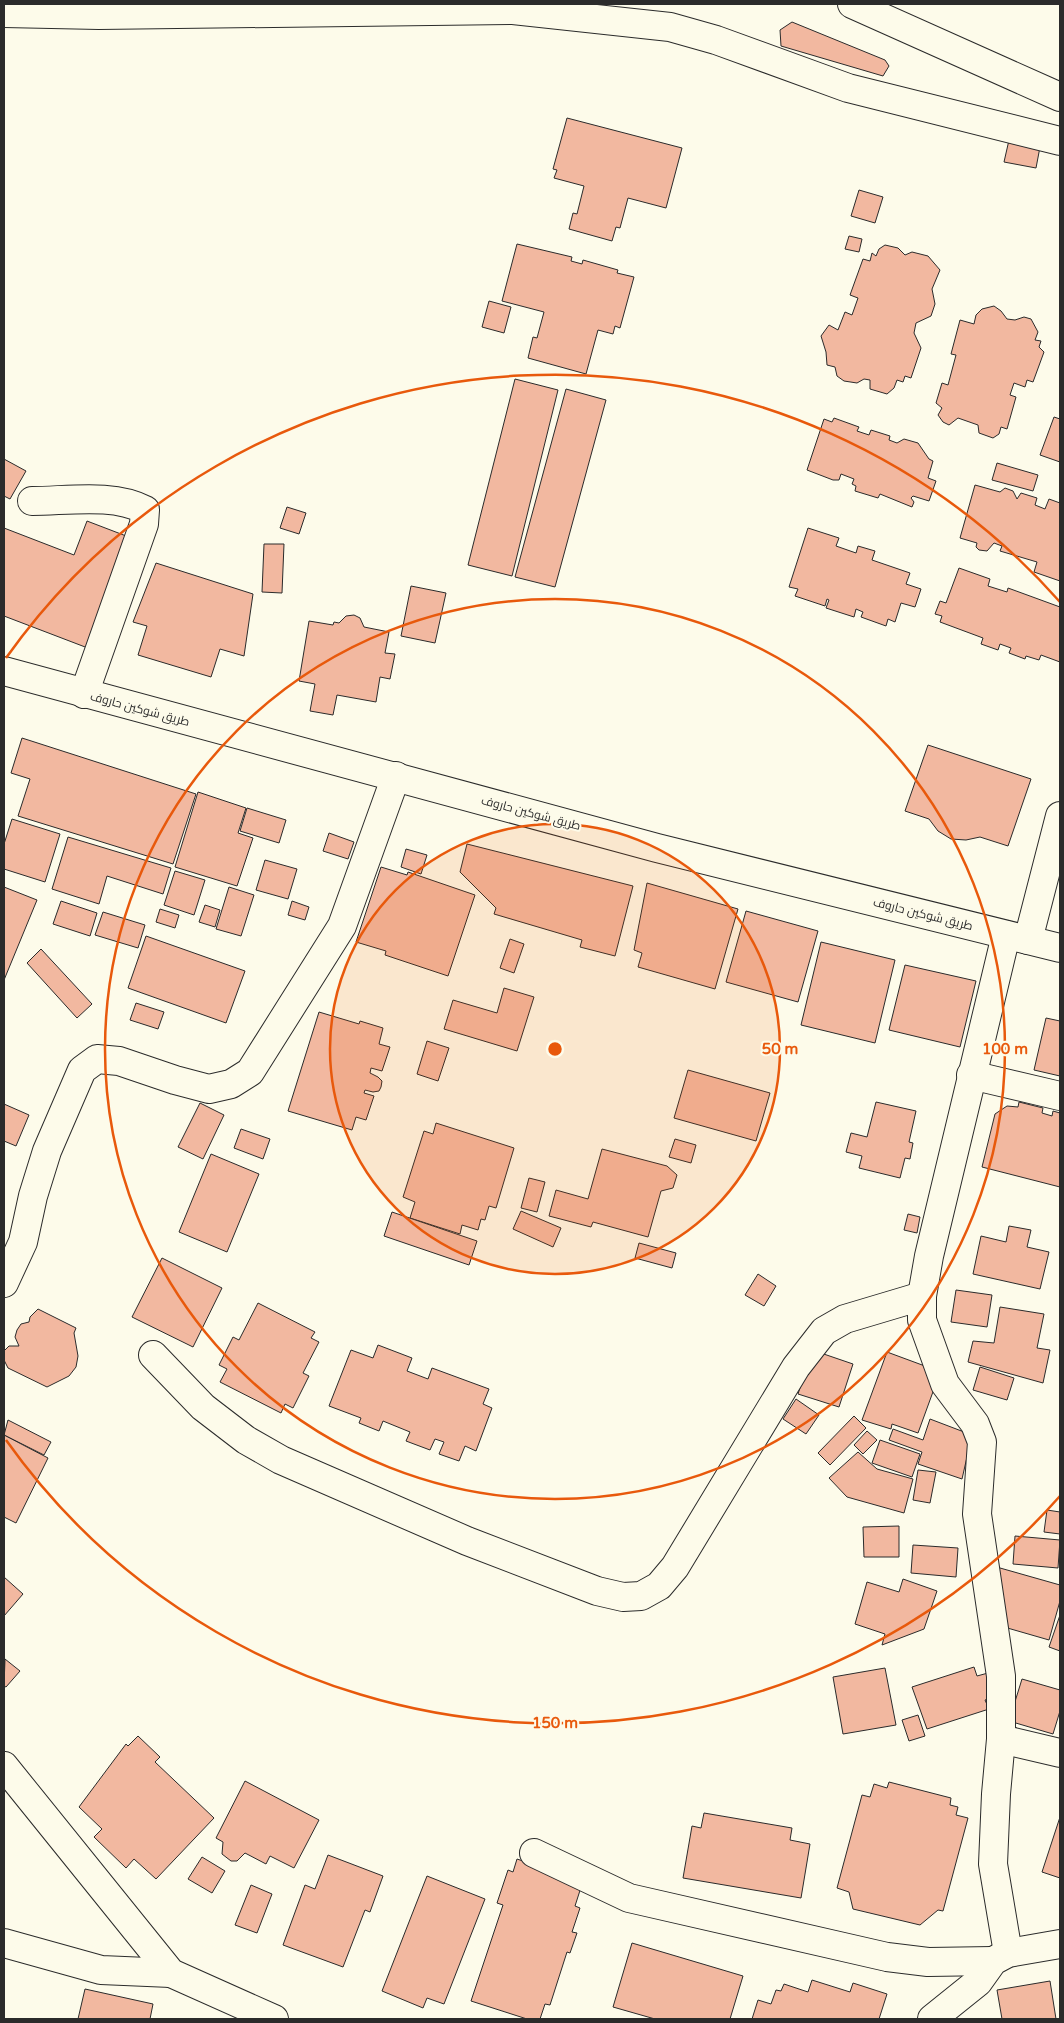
<svg xmlns="http://www.w3.org/2000/svg" width="1064" height="2023" font-family="'Varela Round',Cairo,sans-serif">
<rect width="100%" height="100%" fill="#fdfbea"/>
<!-- building -->
<g fill="#f2b8a0" stroke="#2b2b2b">
<polygon points="792,22 885,60 889,66 883,76 781,46 780,30"/>
<polygon points="567,118 682,148 666,208 628,198 620,228 616,227 612,241 569,229 573,213 577,214 584,186 554,178 557,170 553,169"/>
<polygon points="1009,140 1040,147 1036,168 1004,162"/>
<polygon points="859,190 883,197 875,223 851,216"/>
<polygon points="849,236 862,239 859,252 845,249"/>
<polygon points="517,244 572,257 571,261 582,264 583,260 618,270 617,273 634,277 620,328 615,326 613,334 598,330 586,374 528,358 533,337 537,338 544,312 502,301"/>
<polygon points="885,245 898,248 905,255 912,252 928,256 940,270 932,289 935,304 931,316 916,323 914,333 921,348 911,378 905,376 903,382 897,380 894,388 887,394 870,389 870,380 864,379 857,383 844,381 837,376 835,367 827,365 826,352 821,336 829,325 838,330 845,312 852,315 858,298 850,295 863,259 870,261 872,253 876,256 879,249"/>
<polygon points="489,301 511,307 504,333 482,327"/>
<polygon points="994,306 1001,311 1007,319 1015,320 1024,317 1031,319 1038,332 1035,340 1041,341 1039,347 1044,352 1033,382 1027,380 1025,387 1014,383 1010,395 1016,397 1007,429 1001,427 999,434 993,438 979,433 978,425 958,418 949,425 943,422 938,415 942,408 936,403 942,383 948,385 956,355 951,354 960,320 974,324 976,315 982,309"/>
<polygon points="515,379 558,390 512,576 468,565"/>
<polygon points="566,389 606,400 555,587 515,577"/>
<polygon points="1054,417 1060,419 1060,462 1040,455"/>
<polygon points="834,418 859,427 857,431 869,435 871,430 890,436 889,440 897,443 904,439 918,443 929,459 933,461 928,478 936,481 929,501 913,496 911,498 914,502 912,507 880,494 878,498 855,491 856,486 852,484 854,479 841,474 839,480 833,480 807,470 824,419 832,422"/>
<polygon points="4,459 26,471 10,499 4,496"/>
<polygon points="997,463 1038,475 1033,491 992,480"/>
<polygon points="975,485 1000,492 1005,488 1013,491 1017,499 1021,493 1037,498 1035,505 1045,509 1049,499 1060,503 1060,581 1034,572 1037,562 1000,551 1002,546 994,543 987,551 979,550 976,547 977,543 960,538"/>
<polygon points="287,507 306,513 299,534 280,528"/>
<polygon points="87,521 134,539 93,650 4,616 4,528 74,555"/>
<polygon points="808,528 839,538 836,546 856,553 858,546 875,551 872,560 910,573 906,584 921,589 915,607 901,603 895,622 888,619 886,626 861,617 863,612 856,609 854,617 826,608 829,600 827,599 825,606 795,596 798,589 789,587"/>
<polygon points="264,544 284,544 282,593 262,592"/>
<polygon points="156,563 253,594 244,656 220,649 211,677 138,655 147,626 133,622"/>
<polygon points="959,568 990,579 988,586 1007,592 1008,588 1060,607 1060,662 1041,655 1039,660 1026,656 1025,659 1009,653 1011,648 1000,644 998,650 981,644 983,638 940,622 942,616 935,614 940,601 946,603"/>
<polygon points="411,586 446,593 435,643 401,636"/>
<polygon points="354,615 360,618 364,627 389,632 385,653 395,654 390,679 380,677 376,702 337,695 333,715 310,711 315,684 299,681 309,621 333,625 334,622 339,623 346,616"/>
<polygon points="22,738 196,794 173,864 18,816 30,779 11,773"/>
<polygon points="928,745 1031,779 1008,846 980,837 966,840 951,839 938,831 929,819 905,811"/>
<polygon points="198,792 246,808 238,833 253,838 237,886 175,867"/>
<polygon points="247,808 286,820 279,843 240,831"/>
<polygon points="12,819 60,834 45,882 4,869 4,844"/>
<polygon points="329,833 354,842 348,859 323,851"/>
<polygon points="68,837 171,868 163,894 107,876 99,904 52,889"/>
<polygon points="467,844 633,886 615,956 580,947 582,940 494,914 496,908 460,872"/>
<polygon points="406,849 427,855 421,874 401,867"/>
<polygon points="265,860 297,869 288,899 256,890"/>
<polygon points="381,867 407,875 408,872 475,895 448,976 385,955 386,951 356,942"/>
<polygon points="175,871 205,880 194,915 164,905"/>
<polygon points="647,883 738,909 715,989 638,967 642,953 634,950"/>
<polygon points="4,887 37,900 4,980"/>
<polygon points="229,887 254,895 241,936 216,929"/>
<polygon points="61,901 97,913 90,936 53,924"/>
<polygon points="292,901 309,907 305,920 288,915"/>
<polygon points="205,905 220,910 215,927 199,922"/>
<polygon points="160,909 179,915 175,928 156,922"/>
<polygon points="746,911 818,931 798,1002 726,982"/>
<polygon points="103,912 145,925 138,948 95,935"/>
<polygon points="146,936 245,971 226,1023 128,988"/>
<polygon points="510,939 524,944 514,973 500,968"/>
<polygon points="821,942 895,960 875,1043 801,1025"/>
<polygon points="41,949 92,1004 77,1018 27,963"/>
<polygon points="905,965 976,981 960,1047 889,1030"/>
<polygon points="504,988 534,997 517,1051 444,1029 453,1000 497,1013"/>
<polygon points="136,1003 164,1012 158,1029 130,1020"/>
<polygon points="319,1012 359,1024 360,1021 383,1028 379,1044 390,1047 382,1071 371,1068 370,1073 378,1077 382,1081 381,1087 379,1091 373,1092 365,1090 364,1093 374,1096 366,1120 356,1117 352,1130 288,1111"/>
<polygon points="1046,1018 1060,1021 1060,1076 1034,1070"/>
<polygon points="427,1041 449,1048 438,1081 417,1074"/>
<polygon points="688,1070 770,1093 756,1141 674,1118"/>
<polygon points="876,1102 916,1111 909,1142 913,1143 910,1159 905,1158 900,1178 859,1168 862,1156 846,1152 851,1133 867,1137"/>
<polygon points="1019,1102 1043,1108 1042,1113 1052,1116 1053,1111 1060,1113 1060,1187 982,1167 995,1114 1007,1106 1018,1107"/>
<polygon points="200,1103 224,1115 203,1159 178,1147"/>
<polygon points="4,1104 29,1115 16,1146 4,1141"/>
<polygon points="436,1123 514,1148 496,1208 489,1206 485,1220 481,1219 478,1230 462,1225 460,1234 410,1218 415,1202 403,1197 424,1131 433,1134"/>
<polygon points="241,1129 270,1139 263,1159 234,1148"/>
<polygon points="675,1139 696,1145 691,1163 669,1157"/>
<polygon points="602,1149 667,1166 677,1175 673,1188 661,1191 648,1237 593,1222 591,1227 549,1216 556,1190 588,1199"/>
<polygon points="211,1154 259,1174 227,1252 179,1232"/>
<polygon points="529,1178 545,1182 537,1212 521,1208"/>
<polygon points="521,1211 561,1228 553,1247 513,1229"/>
<polygon points="392,1212 477,1241 469,1265 384,1236"/>
<polygon points="908,1214 920,1217 917,1233 904,1230"/>
<polygon points="1009,1226 1031,1230 1027,1247 1049,1252 1040,1289 973,1274 981,1236 1006,1242"/>
<polygon points="639,1243 676,1253 672,1268 635,1258"/>
<polygon points="162,1258 222,1288 193,1347 132,1317"/>
<polygon points="758,1274 776,1286 764,1306 745,1295"/>
<polygon points="956,1290 992,1295 987,1327 951,1322"/>
<polygon points="258,1303 315,1332 311,1338 319,1342 303,1373 309,1376 293,1408 285,1404 281,1413 220,1382 227,1369 219,1365 233,1337 239,1340"/>
<polygon points="1000,1307 1044,1314 1037,1348 1050,1350 1043,1383 968,1362 973,1341 994,1343"/>
<polygon points="38,1309 76,1328 74,1333 78,1356 76,1367 69,1376 47,1387 8,1368 4,1360 4,1351 9,1346 19,1346 15,1337 17,1330 21,1324 29,1322 30,1317"/>
<polygon points="378,1345 412,1358 407,1371 428,1379 432,1368 489,1389 483,1404 492,1408 476,1451 465,1446 459,1461 439,1454 444,1442 435,1439 430,1450 406,1441 410,1432 383,1421 379,1431 359,1423 361,1418 329,1406 351,1350 373,1358"/>
<polygon points="812,1350 853,1364 839,1407 798,1394"/>
<polygon points="887,1352 933,1369 938,1378 918,1433 892,1424 891,1429 862,1420"/>
<polygon points="980,1367 1014,1378 1007,1400 973,1390"/>
<polygon points="796,1399 819,1415 806,1434 783,1419"/>
<polygon points="854,1416 866,1428 830,1465 818,1453"/>
<polygon points="930,1419 972,1435 962,1479 918,1464 922,1452 889,1440 893,1429 923,1440"/>
<polygon points="8,1420 51,1442 44,1455 4,1435"/>
<polygon points="867,1431 877,1440 863,1454 854,1445"/>
<polygon points="4,1435 48,1458 16,1523 4,1517"/>
<polygon points="880,1440 920,1454 912,1477 872,1463"/>
<polygon points="858,1452 877,1469 913,1479 904,1513 847,1497 829,1478"/>
<polygon points="918,1470 936,1472 930,1503 913,1500"/>
<polygon points="1047,1510 1060,1512 1060,1534 1044,1532"/>
<polygon points="899,1526 899,1557 864,1557 863,1527"/>
<polygon points="1015,1536 1060,1540 1058,1568 1013,1564"/>
<polygon points="913,1545 958,1548 956,1577 911,1573"/>
<polygon points="993,1566 1060,1585 1060,1601 1049,1640 997,1625"/>
<polygon points="4,1577 23,1594 4,1616"/>
<polygon points="903,1579 937,1591 924,1629 882,1645 885,1634 855,1624 867,1582 899,1592"/>
<polygon points="1060,1615 1060,1651 1049,1647"/>
<polygon points="5,1659 20,1671 6,1687 4,1686"/>
<polygon points="974,1667 977,1676 988,1673 996,1696 985,1700 989,1709 927,1729 912,1687"/>
<polygon points="885,1668 896,1725 843,1734 833,1677"/>
<polygon points="1022,1679 1060,1690 1060,1711 1053,1734 1009,1721"/>
<polygon points="918,1715 925,1736 909,1741 902,1720"/>
<polygon points="138,1736 160,1757 155,1762 214,1818 156,1879 134,1859 126,1868 94,1837 102,1829 79,1807 126,1744 128,1746"/>
<polygon points="245,1781 319,1820 294,1868 270,1856 266,1864 245,1853 237,1861 231,1861 222,1854 223,1842 216,1838"/>
<polygon points="889,1782 951,1798 950,1805 958,1807 956,1815 968,1818 943,1911 938,1910 920,1925 853,1909 849,1892 837,1888 862,1795 870,1797 874,1784 887,1788"/>
<polygon points="704,1813 792,1828 790,1840 810,1844 801,1898 683,1878 692,1826 701,1828"/>
<polygon points="1060,1817 1060,1878 1042,1872"/>
<polygon points="328,1855 383,1876 370,1912 365,1910 343,1967 283,1945 305,1885 315,1889"/>
<polygon points="202,1857 225,1871 212,1893 188,1879"/>
<polygon points="517,1859 583,1881 575,1906 580,1908 572,1932 577,1933 570,1953 567,1952 550,2005 545,2004 540,2019 527,2019 471,2001 503,1905 497,1903 508,1870 513,1872"/>
<polygon points="427,1876 485,1899 444,2004 427,1998 423,2008 382,1991"/>
<polygon points="251,1885 272,1894 257,1933 235,1925"/>
<polygon points="632,1943 743,1976 730,2019 655,2019 613,2007"/>
<polygon points="812,1980 850,1992 853,1983 887,1994 879,2019 752,2019 758,2000 771,2004 776,1990 781,1991 784,1984 808,1992"/>
<polygon points="1050,1981 1056,2019 1002,2019 997,1990"/>
<polygon points="85,1989 153,2004 150,2019 78,2019"/>
</g>
<g fill="none" stroke-linecap="round" stroke-linejoin="round">
<defs>
<g id="street">
<polyline points="852,4 1060,97"/>
<polyline points="4,13 99,15 513,10 670,27 716,40 848,88 1060,141"/>
<path d="M32,501C67,501 114,493 145,510L144,524L84,694"/>
<polyline points="1006,935 929,1256 922,1296 922,1320 945,1384 975,1424 982,1442 977,1514 1001,1676 1001,1739 996,1794 993,1864 1008,1953"/>
<polyline points="1028,940 1060,816"/>
<polyline points="971,1075 1060,1096"/>
<polyline points="4,1283 23,1242 33,1196 47,1151 82,1070 97,1059 119,1061 175,1080 209,1089 231,1084 250,1072 342,926 396,776"/>
<polyline points="153,1355 203,1407 246,1440 281,1460 467,1541 597,1591 623,1597 641,1596 659,1586 675,1567 796,1367 824,1331 845,1319 922,1296"/>
<polyline points="1001,1739 1060,1753"/>
<polyline points="4,1766 171,1973 274,2019"/>
<polyline points="534,1853 629,1898 887,1957 928,1962 993,1961"/>
<polyline points="4,1943 101,1970 171,1973"/>
<polyline points="932,2019 978,1982 993,1961 1008,1953 1060,1944"/>
</g>
<polyline id="primary" points="4,671 657,848 1060,948"/>
</defs>
<!-- street casing -->
<use href="#street" stroke="#2b2b2b" stroke-width="30"/>
<!-- primary casing -->
<use href="#primary" stroke="#2b2b2b" stroke-width="30"/>
<!-- street -->
<use href="#street" stroke="#fdfbea" stroke-width="28"/>
<!-- primary -->
<use href="#primary" stroke="#fdfbea" stroke-width="28"/>
</g>
<!-- distance rings -->
<circle cx="555" cy="1049" r="225" fill="#e8590c" fill-opacity=".12"/>
<g fill="none" stroke="#e8590c" stroke-width="2.5">
<circle cx="555" cy="1049" r="225"/>
<circle cx="555" cy="1049" r="450"/>
<path d="M1060 1496A674 674 0 0 1 6 1440M6 658A674 674 0 0 1 1060 602"/>
</g>
<g text-anchor="middle" stroke-width="4" stroke-linejoin="round" paint-order="stroke">
<!-- street labels -->
<g font-size="12" fill="#2b2b2b" stroke="#fdfbea">
<text transform="translate(140 709) rotate(15)" y="4">طريق شوكين حاروف</text>
<text transform="translate(531 813) rotate(15)" y="4">طريق شوكين حاروف</text>
<text transform="translate(923 914) rotate(14)" y="4">طريق شوكين حاروف</text>
</g>
</g>
<circle cx="555" cy="1049" r="8" fill="#e8590c" stroke="#fdfbea" stroke-width="2.5"/>
<g font-size="15" text-anchor="middle" font-weight="bold" fill="#e8590c" stroke="#fdfbea" stroke-width="4" stroke-linejoin="round" paint-order="stroke">
<text x="780" y="1054">50 m</text>
<text x="1005" y="1054">100 m</text>
<text x="555" y="1728">150 m</text>
</g>
<!-- border -->
<rect width="1064" height="2023" fill="none" stroke="#2b2b2b" stroke-width="10"/>
</svg>
